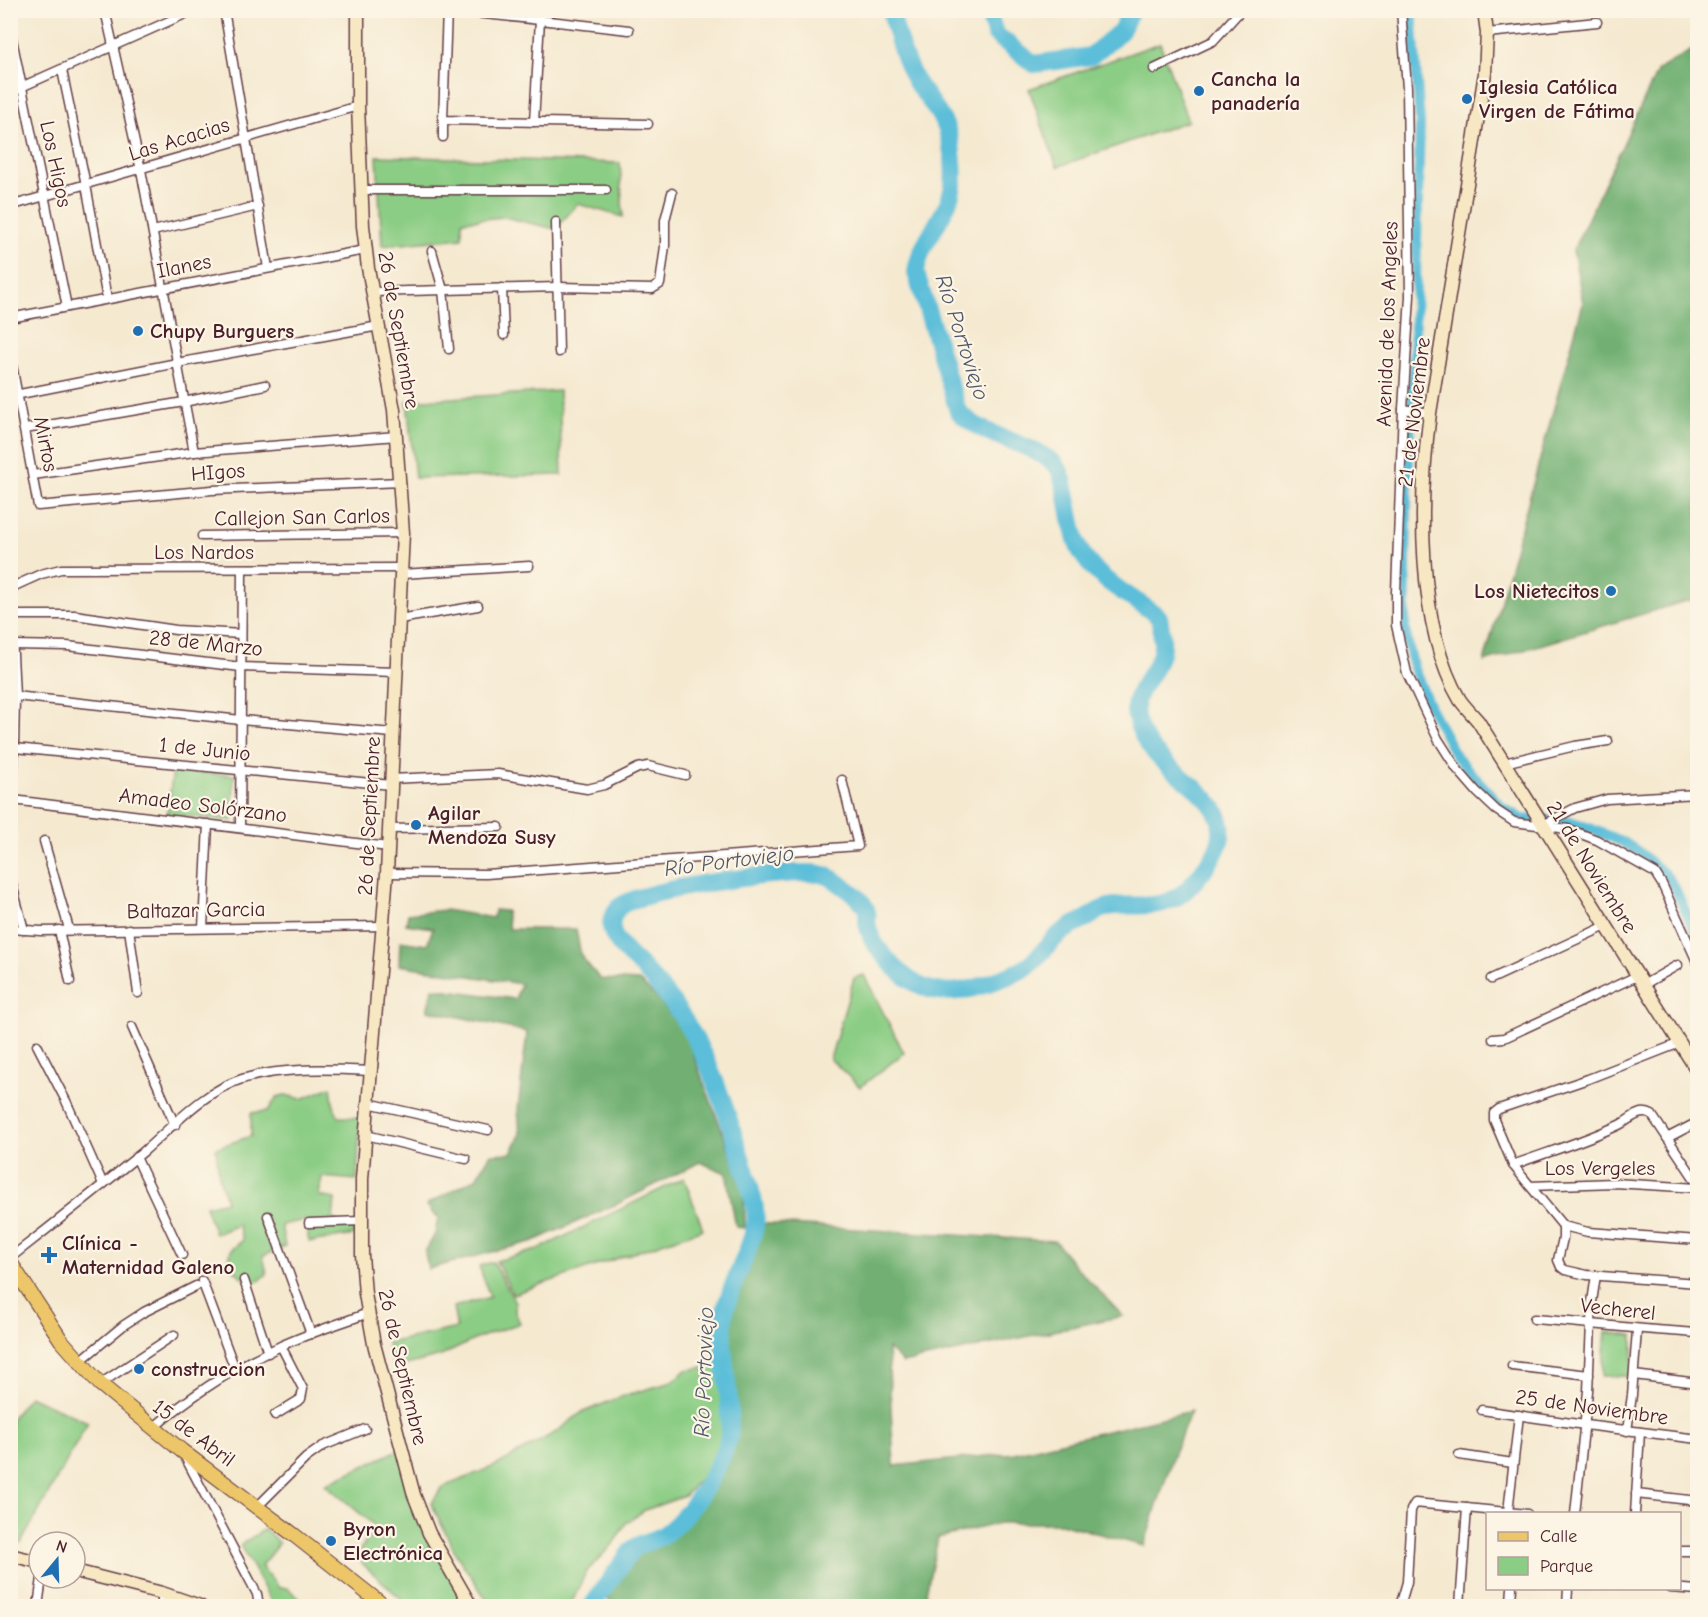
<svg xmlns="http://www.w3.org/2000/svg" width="1708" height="1617" font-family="'Comic Neue',sans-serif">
<rect width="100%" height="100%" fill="#fcf5e5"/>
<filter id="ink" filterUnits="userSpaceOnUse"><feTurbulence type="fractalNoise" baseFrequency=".0167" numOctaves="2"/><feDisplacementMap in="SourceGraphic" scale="12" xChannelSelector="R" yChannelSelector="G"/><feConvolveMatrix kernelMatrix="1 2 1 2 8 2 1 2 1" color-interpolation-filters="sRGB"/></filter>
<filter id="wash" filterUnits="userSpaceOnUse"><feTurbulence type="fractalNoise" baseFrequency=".008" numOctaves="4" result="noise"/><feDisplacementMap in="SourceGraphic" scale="24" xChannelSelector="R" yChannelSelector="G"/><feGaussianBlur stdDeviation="1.35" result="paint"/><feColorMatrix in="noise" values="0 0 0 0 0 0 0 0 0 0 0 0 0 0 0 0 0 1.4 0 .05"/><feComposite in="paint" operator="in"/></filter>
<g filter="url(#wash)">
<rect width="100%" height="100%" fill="#f5e9d0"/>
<!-- green -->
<g fill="#8ccd85" stroke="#6b7658" stroke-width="1.5">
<polygon points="1160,43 1188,121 1057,167 1029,89"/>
<polygon points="377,156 620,163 623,217 578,204 555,229 504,217 462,221 462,238 382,246"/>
<polygon points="559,391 562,475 415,478 407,401"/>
<polygon points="173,771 234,775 233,821 167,814"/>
<polygon points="864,975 904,1053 860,1087 830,1059 854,978"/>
<polygon points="331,1087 334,1107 339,1117 360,1118 357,1180 322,1177 319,1196 335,1199 333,1219 341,1224 354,1226 354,1235 309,1242 305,1220 281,1225 285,1246 263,1256 267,1274 259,1281 246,1280 228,1265 231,1250 243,1240 238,1225 215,1234 205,1206 226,1201 219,1176 216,1148 251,1136 251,1113 268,1111 277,1097 285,1095 302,1099"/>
<polygon points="684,1178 703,1229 513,1294 496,1261 537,1250"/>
<polygon points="493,1262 515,1302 515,1312 520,1323 478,1338 441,1356 394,1368 387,1343 457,1328 453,1307 490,1297 479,1266"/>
<polygon points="1606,1332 1633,1335 1633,1376 1602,1376"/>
<polygon points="714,1366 721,1375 724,1429 710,1468 684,1496 645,1510 626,1523 613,1544 587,1571 570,1606 491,1606 456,1554 431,1503 443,1487 499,1464 556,1432 581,1413 623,1396 672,1382 686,1370"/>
<polygon points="29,1396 88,1422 21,1543 11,1540 11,1419"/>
<polygon points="405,1447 427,1521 474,1606 409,1606 355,1557 376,1527 325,1484"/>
<polygon points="265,1529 279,1543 261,1566 279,1588 287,1588 305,1603 292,1606 274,1606 240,1545"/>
</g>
<!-- forest -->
<g fill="#71b072" stroke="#5e684e" stroke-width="1.5">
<polygon points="1697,47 1697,600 1686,601 1484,662 1583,303 1573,250 1658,70"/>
<polygon points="445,910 493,918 494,910 506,911 509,929 576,929 581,956 600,979 639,981 661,1002 686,1036 744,1189 745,1228 736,1227 726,1173 700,1162 617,1204 534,1241 428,1269 425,1252 435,1234 438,1218 426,1205 476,1178 491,1154 511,1153 520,1135 518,1109 527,1032 427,1010 433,988 515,999 521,984 399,965 400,941 427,945 433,928 406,924 408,914"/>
<polygon points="756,1223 1055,1241 1077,1268 1123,1316 903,1363 888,1349 894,1466 1014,1453 1191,1411 1174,1453 1144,1546 1060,1523 1000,1523 938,1538 923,1606 631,1606 611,1602 602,1591 634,1547 665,1535 691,1506 718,1465 730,1434 729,1384 724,1333 738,1273"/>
</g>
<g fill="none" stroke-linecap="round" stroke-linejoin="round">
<!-- canal -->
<polyline stroke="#5bbed9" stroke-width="10" points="1412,10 1420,122 1414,358 1407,498 1405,630 1414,669 1430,707 1456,756 1502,807 1522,819 1565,821 1579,824 1623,842 1639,852 1665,874 1674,886 1698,939"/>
<!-- river -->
<g stroke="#5bbed9" stroke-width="18">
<polyline points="988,10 995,34 1034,64 1091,56 1121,31 1131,10"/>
<path d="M592,1606C602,1591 612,1577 623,1562C627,1557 629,1552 634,1548C643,1541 657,1541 666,1533C690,1515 722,1465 729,1436C731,1428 729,1418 729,1409C729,1377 718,1343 725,1311C731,1282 749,1255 755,1226C757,1216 754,1201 751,1191C747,1173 740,1156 735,1139C720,1090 702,1042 671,1001C662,990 652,978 642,967C627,953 598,931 618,908C634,890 793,868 820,874C828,875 837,881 843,886C852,892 865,902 867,912C868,915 867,918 867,921C868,933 874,944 882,953C914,993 944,1001 992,982C1002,978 1016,974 1025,968C1040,958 1049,940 1064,931C1074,924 1085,921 1095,913C1119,896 1151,916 1180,895C1192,887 1201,873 1210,861C1244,813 1194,790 1164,762C1151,750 1140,735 1136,717C1130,691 1155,677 1161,653C1164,641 1161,629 1159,617C1133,596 1096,581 1080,550C1069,530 1068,474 1054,463C1025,440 983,438 958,411L916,273C919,241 948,218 953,185C955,169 952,146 947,130C942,114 924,95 915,80C903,58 896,35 891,10"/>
</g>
</g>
</g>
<g filter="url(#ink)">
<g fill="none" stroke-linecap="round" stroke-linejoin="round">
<defs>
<g id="street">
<polyline points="105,10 141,170 194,452"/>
<polyline points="224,10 268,268"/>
<polyline points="446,10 540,20 540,10"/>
<polyline points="447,10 443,120 648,124"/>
<polyline points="1401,10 1407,88 1410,296 1403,409 1396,592 1396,625 1407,673 1438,739 1457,769 1477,792 1496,810 1514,822 1568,829 1597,840 1655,873 1662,884 1698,964"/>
<polyline points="10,29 67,307"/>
<polyline points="1487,33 1597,22"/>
<polyline points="1154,69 1213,41 1241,10"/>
<polyline points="62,70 86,185 107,299"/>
<polyline points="10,92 194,10"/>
<polyline points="534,122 540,20 629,30"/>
<polyline points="443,137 443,120"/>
<polyline points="362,190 606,190"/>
<polyline points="10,206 358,106"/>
<polyline points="556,222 559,352"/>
<polyline points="153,231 258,206"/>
<polyline points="432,251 443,290 449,349"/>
<polyline points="502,288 504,335"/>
<polyline points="373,292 558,287 652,289 660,284 665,246 665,220 672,193"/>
<polyline points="10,318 365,250"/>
<polyline points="10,354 38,506 212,490 401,482"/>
<polyline points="10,396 177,363 379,326"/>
<polyline points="1403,409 1430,413"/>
<polyline points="25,429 184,402 265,385"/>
<polyline points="33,475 194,452 397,436"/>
<polyline points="202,536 403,533"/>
<polyline points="402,574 529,566"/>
<polyline points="10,588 41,574 61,569 402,568"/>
<polyline points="10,593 15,696 13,800 10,804"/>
<polyline points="12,615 75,615 176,630 241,634"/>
<polyline points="399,619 478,606"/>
<polyline points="13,645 67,646 241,667 396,672"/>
<polyline points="15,696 241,720 393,733"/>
<polyline points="15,748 391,785"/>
<polyline points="1504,763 1575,746 1608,741"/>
<polyline points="391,779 498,774 587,789 604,785 638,768 648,766 685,775"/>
<polyline points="13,800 388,847"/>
<polyline points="1543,825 1575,808 1607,799 1698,794"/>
<polyline points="240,827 242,570"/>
<polyline points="389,829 499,827"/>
<polyline points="44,841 69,929"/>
<polyline points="387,873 486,874 858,846 842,780"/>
<polyline points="10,877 24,930"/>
<polyline points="1696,878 1698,877"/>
<polyline points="203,928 208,824"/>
<polyline points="10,929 41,931 383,926"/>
<polyline points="129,929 138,993"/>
<polyline points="59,930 70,981"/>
<polyline points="1491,979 1606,926"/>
<polyline points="1643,985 1678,965"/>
<polyline points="132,1027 175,1125"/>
<polyline points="1493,1039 1504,1038 1637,976"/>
<polyline points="1680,1043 1588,1079 1499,1109 1494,1113 1494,1120 1513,1165 1530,1186 1614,1183 1698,1188"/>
<polyline points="37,1045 66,1101 103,1184"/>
<polyline points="368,1103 488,1130"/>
<polyline points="366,1135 466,1159"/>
<polyline points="1667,1138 1698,1122"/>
<polyline points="136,1157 182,1255"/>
<path d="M1513,1165C1548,1152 1585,1141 1619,1125C1630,1120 1639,1108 1652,1115L1698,1184"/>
<polyline points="1530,1186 1563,1226 1563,1238 1558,1260 1561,1267 1565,1270 1587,1275 1698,1283"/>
<polyline points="268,1216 311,1334"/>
<polyline points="309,1223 361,1221"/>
<polyline points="1563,1226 1588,1232 1698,1240"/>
<path d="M10,1258C55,1223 99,1188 143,1152C173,1126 204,1091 242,1079C282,1067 328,1069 370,1071"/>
<polyline points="244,1280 268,1353"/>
<polyline points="202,1281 235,1369"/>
<path d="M1534,1319C1589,1323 1643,1330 1698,1333"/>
<polyline points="79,1362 124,1325 144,1312 196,1286"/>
<polyline points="1512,1366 1589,1375"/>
<polyline points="1634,1375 1698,1383"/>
<polyline points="100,1384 174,1335"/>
<polyline points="1482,1410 1585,1425 1698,1439"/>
<polyline points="275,1415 301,1399 303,1389 281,1346"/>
<path d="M153,1428C192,1395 234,1367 281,1346C309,1333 339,1324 368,1313"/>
<polyline points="1627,1431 1632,1395 1637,1330"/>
<polyline points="1459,1455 1513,1463"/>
<polyline points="185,1457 257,1594 259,1606"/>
<polyline points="1636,1494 1698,1501"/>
<polyline points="257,1507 306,1458 323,1446 365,1429"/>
<polyline points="1508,1512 1519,1415"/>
<polyline points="1575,1514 1588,1391 1592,1302 1596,1275"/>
<polyline points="1635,1514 1640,1432"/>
<polyline points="1680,1551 1698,1551"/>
<polyline points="10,1573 14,1556"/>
<polyline points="1670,1588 1698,1590"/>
<polyline points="1511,1601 1512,1588"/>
<polyline points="38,1606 42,1578"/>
<polyline points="162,1606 162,1593"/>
<polyline points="1400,1606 1407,1582 1411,1510 1415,1503 1527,1514"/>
<polyline points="1460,1606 1467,1508"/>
<polyline points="1567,1606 1568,1588"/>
</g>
<g id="secondary">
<polyline points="358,10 358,106 363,226 368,268 394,410 403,533 387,873 362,1179 362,1255 365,1294 374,1344 414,1495 429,1533 471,1606"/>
<path d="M1484,10L1487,33L1485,73L1430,413C1419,496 1416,626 1460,700C1465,707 1472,714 1478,721L1698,1072"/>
<polyline points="10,1555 39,1562"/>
<polyline points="75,1571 162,1593 200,1606"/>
</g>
<polyline id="primary" points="10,1262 61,1340 100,1384 182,1451 294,1535 384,1606"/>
</defs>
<!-- street casing -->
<use href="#street" stroke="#643d44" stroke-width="11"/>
<!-- secondary casing -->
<use href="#secondary" stroke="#643d44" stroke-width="15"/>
<!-- primary casing -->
<use href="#primary" stroke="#643d44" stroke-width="16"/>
<!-- street -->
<use href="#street" stroke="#fff" stroke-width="8"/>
<!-- secondary -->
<use href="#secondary" stroke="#f7e8c3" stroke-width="12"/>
<!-- primary -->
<use href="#primary" stroke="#ecc669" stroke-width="14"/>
</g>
</g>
<!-- markers -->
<g fill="#1f6fb2" stroke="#fcf5e5" stroke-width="2">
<circle cx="1199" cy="91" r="6"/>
<circle cx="1467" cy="99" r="6"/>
<circle cx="138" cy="331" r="6"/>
<circle cx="1611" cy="591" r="6"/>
<circle cx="416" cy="825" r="6"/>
<path d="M46 1246h6v6h6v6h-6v6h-6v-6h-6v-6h6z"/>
<circle cx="139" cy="1369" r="6"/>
<circle cx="331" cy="1541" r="6"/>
</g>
<g text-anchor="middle" stroke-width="4.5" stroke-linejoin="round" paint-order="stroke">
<!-- poi labels -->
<g font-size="21" font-weight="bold" fill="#4a1f2b" stroke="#fcf5e5" text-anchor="start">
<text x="1211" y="86">Cancha la<tspan x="1211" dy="24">panadería</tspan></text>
<text x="1479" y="94">Iglesia Católica<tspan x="1479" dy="24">Virgen de Fátima</tspan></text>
<text x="150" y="338">Chupy Burguers</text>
<text x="1599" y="598" text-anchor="end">Los Nietecitos</text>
<text x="428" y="820">Agilar<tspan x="428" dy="24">Mendoza Susy</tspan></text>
<text x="62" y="1250">Clínica -<tspan x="62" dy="24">Maternidad Galeno</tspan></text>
<text x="151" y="1376">construccion</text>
<text x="343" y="1536">Byron<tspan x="343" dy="24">Electrónica</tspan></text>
</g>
<!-- street labels -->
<g font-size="21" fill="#4a1f2b" stroke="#fcf5e5">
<text transform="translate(179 139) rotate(-17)" y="7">Las Acacias</text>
<text transform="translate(56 164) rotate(78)" y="7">Los Higos</text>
<text transform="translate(184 266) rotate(-11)" y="7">Ilanes</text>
<text transform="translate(1387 324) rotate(-88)" y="7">Avenida de los Angeles</text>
<text transform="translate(399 330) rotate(80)" y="7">26 de Septiembre</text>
<text transform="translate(1414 412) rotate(-83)" y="7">21 de Noviembre</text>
<text transform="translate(46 444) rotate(79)" y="7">Mirtos</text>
<text transform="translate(218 472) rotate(-4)" y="7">HIgos</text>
<text transform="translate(302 517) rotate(-1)" y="7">Callejon San Carlos</text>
<text x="204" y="559">Los Nardos</text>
<text transform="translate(206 643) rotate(6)" y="7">28 de Marzo</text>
<text transform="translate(205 749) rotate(6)" y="7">1 de Junio</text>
<text transform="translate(203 805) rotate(7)" y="7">Amadeo Solórzano</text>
<text transform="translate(369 816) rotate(-87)" y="7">26 de Septiembre</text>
<text transform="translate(1592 867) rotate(58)" y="7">21 de Noviembre</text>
<text transform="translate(196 910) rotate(-1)" y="7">Baltazar Garcia</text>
<text x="1600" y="1175">Los Vergeles</text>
<text transform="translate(1618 1309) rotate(6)" y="7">Vecherel</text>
<text transform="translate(403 1367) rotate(77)" y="7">26 de Septiembre</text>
<text transform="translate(1592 1407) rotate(8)" y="7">25 de Noviembre</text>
<text transform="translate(194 1433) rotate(37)" y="7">15 de Abril</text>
</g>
<!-- water labels -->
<g font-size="22" font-style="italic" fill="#505768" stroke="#fcf5e5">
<text transform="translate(963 337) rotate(72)" y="8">Río Portoviejo</text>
<text transform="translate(729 860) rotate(-7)" y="8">Río Portoviejo</text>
<text transform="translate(703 1372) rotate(-88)" y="8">Río Portoviejo</text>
</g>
</g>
<!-- margin -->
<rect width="1708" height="1617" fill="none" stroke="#fcf5e5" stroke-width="36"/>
<!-- legend -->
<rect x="1486" y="1512" width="195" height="78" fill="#fcf5e5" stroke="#b59f9b" stroke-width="1.5"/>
<rect x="1498" y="1532" width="30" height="9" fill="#ecc669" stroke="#b59f9b" stroke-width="1.5"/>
<text x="1540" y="1542" font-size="18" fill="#4a1f2b">Calle</text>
<rect x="1498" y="1557" width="30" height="18" fill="#8ccd85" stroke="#b59f9b" stroke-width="1.5"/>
<text x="1540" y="1572" font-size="18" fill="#4a1f2b">Parque</text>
<!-- north arrow -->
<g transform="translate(57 1560) rotate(19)"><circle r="28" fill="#fcf5e5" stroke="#b59f9b" stroke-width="1.5"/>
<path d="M0-4.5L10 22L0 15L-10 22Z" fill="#1f6fb2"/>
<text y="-9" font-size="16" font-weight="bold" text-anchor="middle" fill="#4a1f2b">N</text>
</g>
</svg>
